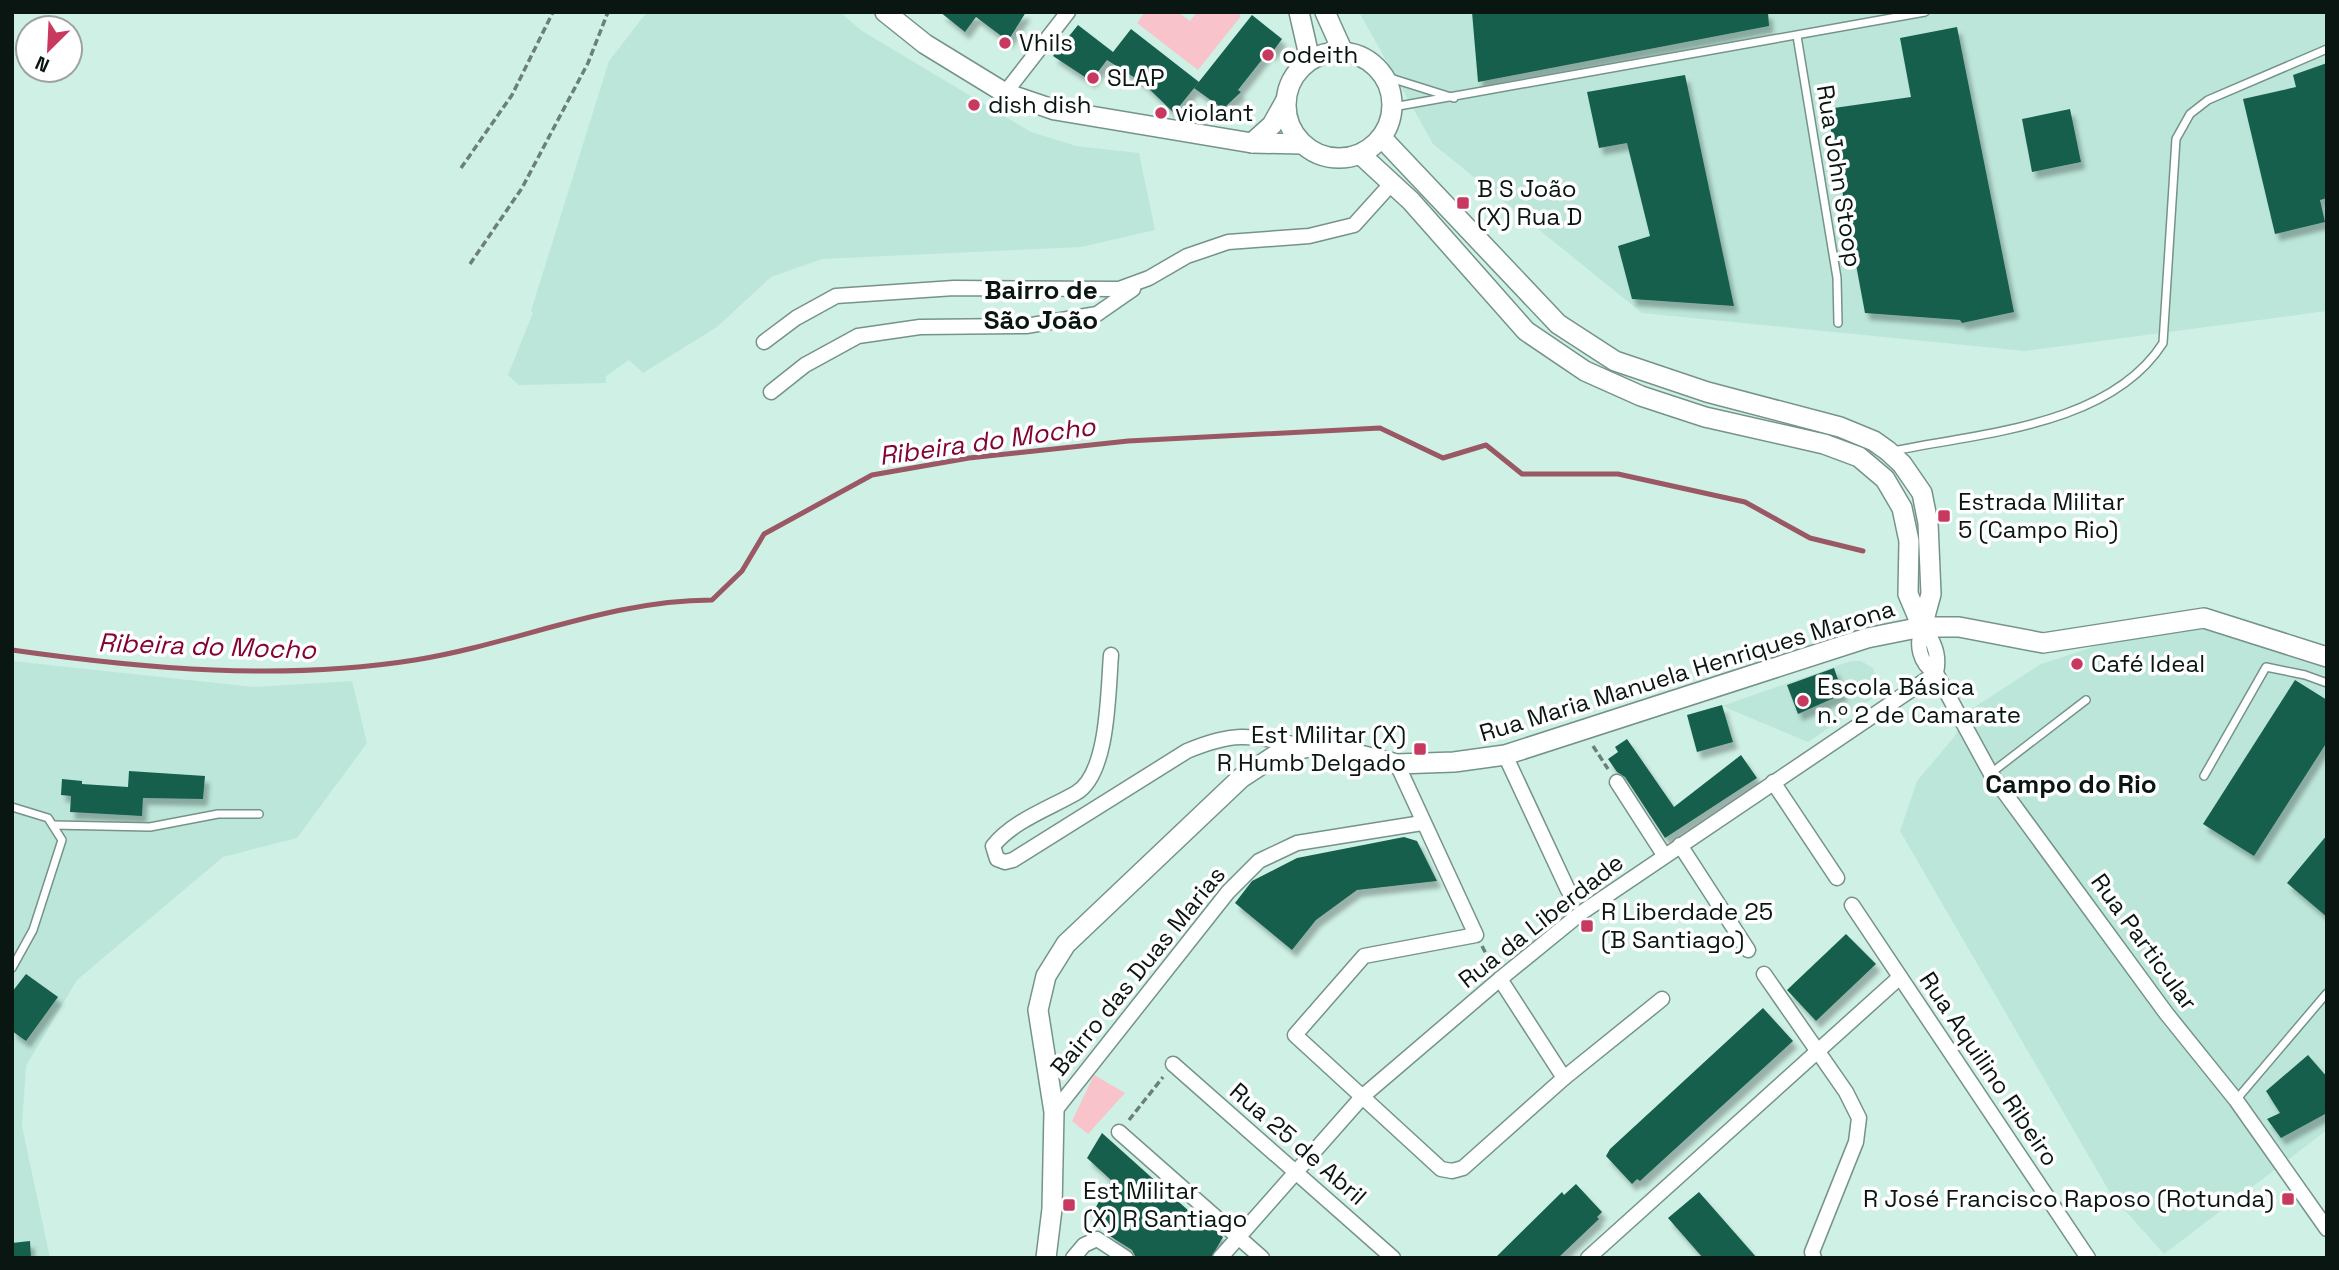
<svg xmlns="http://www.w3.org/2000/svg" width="2339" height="1270" font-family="'Space Grotesk',sans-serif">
<defs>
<filter id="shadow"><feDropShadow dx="4.5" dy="7" stdDeviation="2" flood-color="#0004"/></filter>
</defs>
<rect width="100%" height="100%" fill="#cff0e5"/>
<!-- built -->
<g fill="#bce6d9">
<polygon points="647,12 840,12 862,31 1031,132 1076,146 1139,153 1155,230 1081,247 822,259 771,277 717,327 643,373 629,360 606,376 606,383 519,385 508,375 533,313 531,311 609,61"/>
<polygon points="1359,12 2327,12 2327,311 2025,351 1642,313 1433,144"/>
<polygon points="2209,627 2327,665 2327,1130 2164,1254 2112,1196 1900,831 1917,781 1954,737 1970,710 2041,664 2120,638 2169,629"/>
<polygon points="12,661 254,687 352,681 367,743 297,838 223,857 77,980 26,1066 22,1126 50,1258 12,1258"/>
<polygon points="1851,661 1861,661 1873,668 1877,679 1876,696 1808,742 1722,706"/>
</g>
<!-- green -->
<g fill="#f9c3cb">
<polygon points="1145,12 1178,12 1190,21 1197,12 1236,12 1241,16 1198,70 1137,23"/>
<polygon points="1094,1075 1125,1093 1088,1134 1072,1121"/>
</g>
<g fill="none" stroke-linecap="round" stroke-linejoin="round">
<!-- stream -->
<path stroke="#9a5864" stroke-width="5" d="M12,650C145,669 282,681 415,660C515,644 609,600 712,600L742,571L764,534L872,475L969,458L1128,441L1380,428L1443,458L1486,445L1522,474H1618L1745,502L1810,538L1863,551"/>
</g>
<!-- building -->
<g fill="#165f4e" filter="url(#shadow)">
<polygon points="940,12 1026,12 1008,41 976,17 965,32"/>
<polygon points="1472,12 1768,12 1769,26 1478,82"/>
<polygon points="1252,15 1282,39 1271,54 1268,52 1238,90 1241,92 1223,109 1194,88"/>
<polygon points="1078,25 1113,52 1131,29 1199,82 1174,113 1143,83 1107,60 1091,81 1053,56"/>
<polygon points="1957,27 2014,312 1962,323 1960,320 1865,313 1827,109 1911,97 1900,38"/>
<polygon points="2327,63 2327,198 2320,200 2325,222 2275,234 2243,99 2296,87 2293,75"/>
<polygon points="1685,75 1734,306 1632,299 1618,246 1650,236 1627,143 1599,148 1587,92"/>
<polygon points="2070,109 2081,162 2032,172 2022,119"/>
<polygon points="1834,668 1843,694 1798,714 1787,685"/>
<polygon points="2295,680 2327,700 2327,742 2254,856 2203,824"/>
<polygon points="1722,705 1733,742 1697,752 1687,715"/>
<polygon points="1627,739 1674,807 1741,755 1757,778 1665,838 1625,777 1617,772 1608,759 1618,752 1615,747"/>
<polygon points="129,771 205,776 203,799 143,798 142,816 70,812 71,796 61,795 62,779 82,781 82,784 128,787"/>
<polygon points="2327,835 2327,917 2287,883"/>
<polygon points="1404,837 1417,841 1437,881 1357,890 1316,920 1292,950 1235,903 1252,881 1297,858"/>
<polygon points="1846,934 1876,964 1816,1021 1787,990"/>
<polygon points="26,974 58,997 26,1041 12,1031 12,992"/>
<polygon points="1763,1008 1793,1041 1640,1181 1637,1179 1632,1184 1606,1156 1610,1149"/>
<polygon points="2308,1055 2327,1077 2327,1113 2281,1138 2267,1119 2280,1113 2266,1091"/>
<polygon points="1102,1133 1190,1212 1192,1209 1223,1237 1211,1258 1136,1258 1132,1250 1108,1235 1112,1230 1092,1214 1111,1180 1087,1158"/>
<polygon points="1576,1184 1602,1212 1597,1217 1599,1219 1558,1258 1495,1258 1562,1192 1564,1195"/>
<polygon points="1699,1192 1757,1258 1703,1258 1668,1218"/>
<polygon points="30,1241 31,1258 12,1258 12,1243"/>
</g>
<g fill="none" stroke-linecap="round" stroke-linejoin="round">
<defs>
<g id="service">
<polyline points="1797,36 1837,278 1838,323"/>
<polyline points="1384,76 1454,98"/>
<polyline points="1393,107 1925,12"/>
<path d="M1893,451C1981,433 2110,426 2163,343L2176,139L2190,114L2208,100L2327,49"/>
<polyline points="1991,773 2086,700"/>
<polyline points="2204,776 2266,667 2305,675 2327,683"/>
<polyline points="12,807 48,818 62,840 33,930 12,968"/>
<polyline points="53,825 150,827 218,814 259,814"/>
<polyline points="2236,1100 2327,993"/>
</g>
<g id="minor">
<polyline points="1005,93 1068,12"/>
<polyline points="764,342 796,318 836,296 954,288 1119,289 1149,278 1187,256 1228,242 1309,236 1354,225 1391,184"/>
<polyline points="771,392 805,365 858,336 920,327 1026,326 1097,314 1133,289"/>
<path d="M1111,655C1108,690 1109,774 1076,793C1048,809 1013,821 993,846L997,859L1005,862L1013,860L1187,751C1237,730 1252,736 1303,746"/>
<path d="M1936,673C1940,655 1934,640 1922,627C1916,644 1919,664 1936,673L1991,774L2166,1013L2236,1100L2327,1229"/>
<polyline points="1505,755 1568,890"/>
<polyline points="1397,764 1476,935 1364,956 1295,1035 1441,1169 1452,1171 1463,1168 1564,1078 1662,999"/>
<polyline points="1617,782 1664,855"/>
<polyline points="1773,782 1837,878"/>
<polyline points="1680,845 1748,950"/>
<polyline points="1852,905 2088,1258"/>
<polyline points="1764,974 1846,1092 1859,1118 1856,1142 1812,1252 1814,1258"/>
<polyline points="1500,979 1564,1078"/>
<polyline points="1173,1064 1393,1258"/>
<polyline points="1054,1112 1228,892 1259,861 1297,843 1422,823"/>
<polyline points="1119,1132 1262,1258"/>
<polyline points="1073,1258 1084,1245 1097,1239 1126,1258"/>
<polyline points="1220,1258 1363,1096 1500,979 1581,913 1936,673"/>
<polyline points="1588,1258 1900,977"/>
</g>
<g id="tertiary">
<polyline points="885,12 925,44 1005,93 1055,110 1252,143 1302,144"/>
<polyline points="1299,12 1310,60"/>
<polyline points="1325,12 1343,52"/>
<circle cx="1339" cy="105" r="53"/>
<polyline points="1382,138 1558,324 1615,361 1707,392 1840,427 1874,441 1888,451 1902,464 1922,493 1928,523 1931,594 1922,627"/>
<polyline points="1252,143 1272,125 1286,100"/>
<polyline points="1360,154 1411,201 1526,331 1585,371 1641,396 1705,417 1824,444 1859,457 1885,479 1902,508 1909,541 1908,594 1922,627"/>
<polyline points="1046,1258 1052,1209 1054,1112 1038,1010 1046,976 1066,944 1241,778 1276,755 1308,747 1343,751 1397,764 1454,762 1505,755 1867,638 1922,627 1959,627 2043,643 2204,618 2327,657"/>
</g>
</defs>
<!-- service casing -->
<use href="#service" stroke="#75938a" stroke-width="10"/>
<!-- minor casing -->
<use href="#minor" stroke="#75938a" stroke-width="17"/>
<!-- tertiary casing -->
<use href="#tertiary" stroke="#75938a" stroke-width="22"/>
<!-- path -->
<g stroke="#6a8079" stroke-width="3.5" stroke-dasharray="7 3.5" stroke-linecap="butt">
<polyline points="461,168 512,95 553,12"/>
<polyline points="470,264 522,188 588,63 608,12"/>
<polyline points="1593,746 1608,769"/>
<polyline points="1482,946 1493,967"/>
<polyline points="1129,1120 1163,1077"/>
</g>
<!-- service -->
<use href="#service" stroke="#fff" stroke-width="7"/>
<!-- minor -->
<use href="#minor" stroke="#fff" stroke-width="14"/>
<!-- tertiary -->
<use href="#tertiary" stroke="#fff" stroke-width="19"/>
</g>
<!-- markers -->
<g fill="#c8395f" stroke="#fff" stroke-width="2.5">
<circle cx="1005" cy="43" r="7"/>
<circle cx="1268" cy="55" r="7"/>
<circle cx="1093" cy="78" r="7"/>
<circle cx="974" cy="105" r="7"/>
<circle cx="1161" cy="113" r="7"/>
<rect x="1456" y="196" width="14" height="14" rx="3.5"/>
<rect x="1937" y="509" width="14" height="14" rx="3.5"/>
<circle cx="2077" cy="664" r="7"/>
<circle cx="1803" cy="701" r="7"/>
<rect x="1413" y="742" width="14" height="14" rx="3.5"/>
<rect x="1580" y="919" width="14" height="14" rx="3.5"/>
<rect x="2281" y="1192" width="14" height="14" rx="3.5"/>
<rect x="1062" y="1198" width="14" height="14" rx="3.5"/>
</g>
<g text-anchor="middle" stroke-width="7" stroke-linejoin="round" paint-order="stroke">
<!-- poi labels -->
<g font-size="24" fill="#0a1612" stroke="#fff" text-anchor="start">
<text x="1019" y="51">Vhils</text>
<text x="1282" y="63">odeith</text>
<text x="1107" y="86">SLAP</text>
<text x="988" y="113">dish dish</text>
<text x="1175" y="121">violant</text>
<text x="1477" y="197">B S João<tspan x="1477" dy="28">(X) Rua D</tspan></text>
<text x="1958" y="510">Estrada Militar<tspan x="1958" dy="28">5 (Campo Rio)</tspan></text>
<text x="2091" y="672">Café Ideal</text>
<text x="1817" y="695">Escola Básica<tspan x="1817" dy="28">n.º 2 de Camarate</tspan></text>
<text x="1406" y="743" text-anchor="end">Est Militar (X)<tspan x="1406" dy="28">R Humb Delgado</tspan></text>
<text x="1601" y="920">R Liberdade 25<tspan x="1601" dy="28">(B Santiago)</tspan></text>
<text x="1083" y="1199">Est Militar<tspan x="1083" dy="28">(X) R Santiago</tspan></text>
<text x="2274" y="1207" text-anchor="end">R José Francisco Raposo (Rotunda)</text>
</g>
<!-- street labels -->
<g font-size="24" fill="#0a1612" stroke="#fff">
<text transform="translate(1839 176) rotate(81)" y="8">Rua John Stoop</text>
<text transform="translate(1687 671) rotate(-17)" y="8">Rua Maria Manuela Henriques Marona</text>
<text transform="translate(1541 921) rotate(-38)" y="8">Rua da Liberdade</text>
<text transform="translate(2144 942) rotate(54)" y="8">Rua Particular</text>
<text transform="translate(1138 971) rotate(-51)" y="8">Bairro das Duas Marias</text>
<text transform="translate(1989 1069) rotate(56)" y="8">Rua Aquilino Ribeiro</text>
<text transform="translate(1298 1144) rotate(41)" y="8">Rua 25 de Abril</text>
</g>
<!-- neighbourhood labels -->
<g font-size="26" font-weight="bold" fill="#0a1612" stroke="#fff">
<text x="1041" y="299">Bairro de<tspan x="1041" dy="30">São João</tspan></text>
<text x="2071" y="793">Campo do Rio</text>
</g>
<!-- water labels -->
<g font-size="26" font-style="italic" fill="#830333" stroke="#fff">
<text transform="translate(987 441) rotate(-8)" y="9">Ribeira do Mocho</text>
<text transform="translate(207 646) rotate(2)" y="9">Ribeira do Mocho</text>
</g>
</g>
<!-- border -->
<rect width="2339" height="1270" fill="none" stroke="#0a1612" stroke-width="28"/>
<!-- north arrow -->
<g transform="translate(49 49) rotate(204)"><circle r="33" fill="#ffffff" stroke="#9da2a0" stroke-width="2"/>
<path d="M0-5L12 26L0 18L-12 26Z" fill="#c8395f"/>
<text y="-10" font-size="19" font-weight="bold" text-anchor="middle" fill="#0a1612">N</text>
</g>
</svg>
